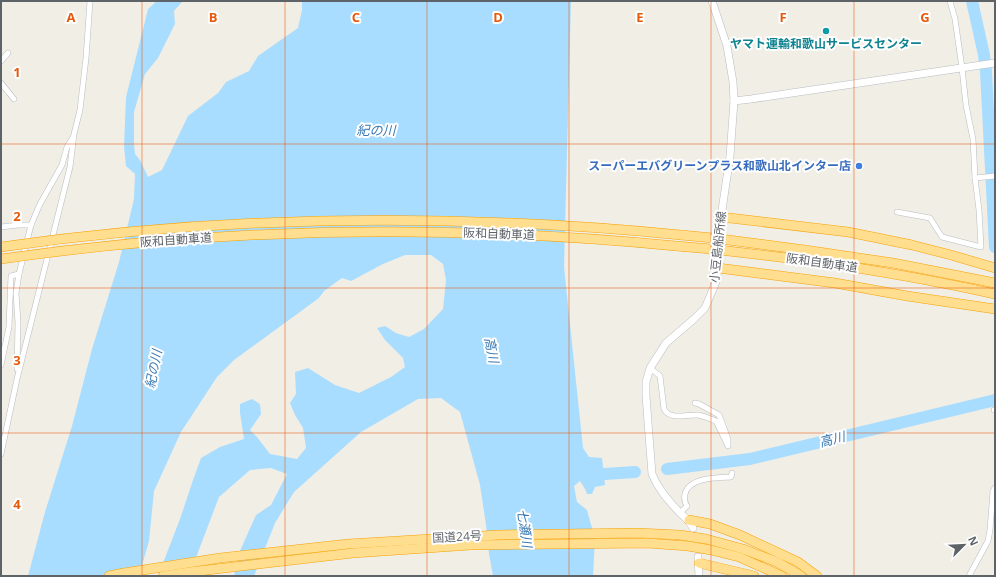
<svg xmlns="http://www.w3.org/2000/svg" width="996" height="577" font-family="'Open Sans','Noto Sans JP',sans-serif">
<rect width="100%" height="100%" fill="#f1eee6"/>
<!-- water -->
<polygon fill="#a9ddff" points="157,1 183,1 174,11 175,24 158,58 145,74 134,112 134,144 135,154 140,160 148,177 162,170 188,116 218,93 226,82 249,71 258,56 298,28 302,10 302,1 571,1 564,267 583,448 589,457 602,458 605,485 595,487 592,494 587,494 585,489 580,481 574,486 577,502 587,510 595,539 593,576 493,576 489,554 486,525 480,485 460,412 441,398 418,399 361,432 294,492 275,523 254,576 234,576 239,553 256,515 271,505 287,474 271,468 250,470 219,497 189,576 158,576 180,519 193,480 201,458 220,447 244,439 240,413 240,404 252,399 260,404 261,414 250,430 257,437 270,454 297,459 306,448 303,428 295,415 290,403 296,394 295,372 308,368 335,385 359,393 391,377 405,367 403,358 385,340 377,328 385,326 396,333 409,337 424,329 443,309 446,280 443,264 431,255 405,255 383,264 351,281 342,278 324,291 319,298 234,360 217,377 181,432 154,491 149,541 139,576 28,576 45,512 72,426 92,349 119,262 134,199 135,174 126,166 124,147 126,97 148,9"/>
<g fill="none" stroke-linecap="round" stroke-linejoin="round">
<!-- river -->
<g stroke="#a9ddff" stroke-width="12">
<polyline points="972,1 984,55 986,72 995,247"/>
<polyline points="667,469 750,459 995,400"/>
<polyline points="589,475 635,472"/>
</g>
<defs>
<g id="street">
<polyline points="950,1 955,19 962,68 966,105 973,139 975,178 995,176"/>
<polyline points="1,61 8,53"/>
<polyline points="1,83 14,99"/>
<polyline points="897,212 930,218 942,237 981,247 979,210 975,178"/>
<polyline points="1,227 18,225 31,225"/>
<polyline points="1,365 9,327 11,276 19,274"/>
<path d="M650,368L660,376L664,409C670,421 687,414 698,415C704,416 711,419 716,421L728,446V439L719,415L699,404L695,403"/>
<polyline points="17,369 18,323 16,293 19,274 31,225 40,204 62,165 67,147 73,137"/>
<polyline points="994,410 995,410"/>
<polyline points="1,454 17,379 70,167 74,134 80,110 86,58 90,1"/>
<path d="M680,513L687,506C684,502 684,499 685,494C689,477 717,478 731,477L732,473"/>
<polyline points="969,576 988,541 990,530 993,491 995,488"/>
</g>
<g id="secondary">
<polyline points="734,101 751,99 995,63"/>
<path d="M693,528C689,519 686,519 679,512C668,500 658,489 652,474L646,396V382L650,368L666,343L694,319L705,308L716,282L718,268L721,217L730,156L734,101L733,82L727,46L712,1"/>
<polyline points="698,557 699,576"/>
</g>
<g id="highway">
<polyline points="721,217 848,232 912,245 951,255 995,268"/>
<polyline points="681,235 713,238"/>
<polyline points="676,246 711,249"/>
<polyline points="805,250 893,263 995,283"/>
<path d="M804,260C868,269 932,280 995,294"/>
<polyline points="718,268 835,283 907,296 995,309"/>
<polyline points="689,520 710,524 740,535 798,562 817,576"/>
<polyline points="699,563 754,576"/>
<polyline points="109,576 124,573 220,558 348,544 498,535 638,533 680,535 706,539 743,549 777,562 801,576"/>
<polyline points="163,576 190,572 353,553 471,545 647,543 688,546 711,550 739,557 782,576"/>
</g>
</defs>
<!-- street casing -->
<use href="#street" stroke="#b9bcc1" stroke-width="6"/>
<!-- secondary casing -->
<use href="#secondary" stroke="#b8bcc1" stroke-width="8"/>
<!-- highway casing -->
<use href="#highway" stroke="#f8a100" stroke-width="10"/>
<!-- street -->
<use href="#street" stroke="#fff" stroke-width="5"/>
<!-- secondary -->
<use href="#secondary" stroke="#fff" stroke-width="7"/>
<!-- highway -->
<use href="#highway" stroke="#ffde90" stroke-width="9"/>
<defs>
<g id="highway-bridge">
<polyline points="713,238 805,250"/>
<path d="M1,247C224,215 456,213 681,235"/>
<polyline points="711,249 804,260"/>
<path d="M1,259C224,227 452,224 676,246"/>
</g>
</defs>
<!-- highway-bridge casing -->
<use href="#highway-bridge" stroke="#f8a100" stroke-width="10" stroke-linecap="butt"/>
<!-- highway-bridge -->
<use href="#highway-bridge" stroke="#ffde90" stroke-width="9"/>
</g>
<!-- grid -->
<path fill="none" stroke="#e8590c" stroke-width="1" stroke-opacity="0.55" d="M142,1V576M285,1V576M427,1V576M569,1V576M711,1V576M854,1V576M1,144H995M1,288H995M1,433H995"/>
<!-- markers -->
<circle fill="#0f9aa8" stroke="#fff" stroke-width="1.5" cx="826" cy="31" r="4"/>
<circle fill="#3f7fe0" stroke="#fff" stroke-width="1.5" cx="859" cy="166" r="4"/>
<g text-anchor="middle" stroke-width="4" stroke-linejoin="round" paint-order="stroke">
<!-- culture labels -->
<g font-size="12" font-weight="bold" fill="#0d838f" stroke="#fff">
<text x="826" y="48">ヤマト運輸和歌山サービスセンター</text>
</g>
<!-- shop labels -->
<g font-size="12" font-weight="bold" fill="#366cbe" stroke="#fff" text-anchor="end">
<text x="851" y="170">スーパーエバグリーンプラス和歌山北インター店</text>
</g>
<!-- street labels -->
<g font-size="12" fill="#5e6368" stroke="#fff">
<text transform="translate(499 234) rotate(2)" y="4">阪和自動車道</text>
<text transform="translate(176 240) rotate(-4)" y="4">阪和自動車道</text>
<text transform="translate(718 247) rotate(-84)" y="4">小豆島船所線</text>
<text transform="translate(822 263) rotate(8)" y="4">阪和自動車道</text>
<text transform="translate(457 537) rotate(-3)" y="4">国道24号</text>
</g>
<!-- water labels -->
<g font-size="13" font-style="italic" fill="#3979b2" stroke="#fff">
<text x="376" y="135">紀の川</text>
<text transform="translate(492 350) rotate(78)" y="5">高川</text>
<text transform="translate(153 369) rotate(-79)" y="5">紀の川</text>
<text transform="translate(832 439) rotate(-14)" y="5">高川</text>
<text transform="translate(525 528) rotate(82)" y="5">七瀬川</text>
</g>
</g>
<g font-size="13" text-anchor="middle" font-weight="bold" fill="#e8590c" stroke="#fff" stroke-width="4" stroke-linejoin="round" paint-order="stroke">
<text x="71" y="22">A</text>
<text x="213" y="22">B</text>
<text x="356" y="22">C</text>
<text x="498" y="22">D</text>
<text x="640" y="22">E</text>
<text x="783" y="22">F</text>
<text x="925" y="22">G</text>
<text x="17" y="77">1</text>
<text x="17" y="221">2</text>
<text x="17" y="365">3</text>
<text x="17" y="509">4</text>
</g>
<!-- border -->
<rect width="996" height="577" fill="none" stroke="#5e6368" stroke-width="4"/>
<!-- north arrow -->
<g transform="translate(964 545) rotate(66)" stroke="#ffffff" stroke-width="3" paint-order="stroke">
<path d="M0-3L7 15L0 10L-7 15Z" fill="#5e6368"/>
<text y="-6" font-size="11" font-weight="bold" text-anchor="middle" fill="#5e6368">N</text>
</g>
</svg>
